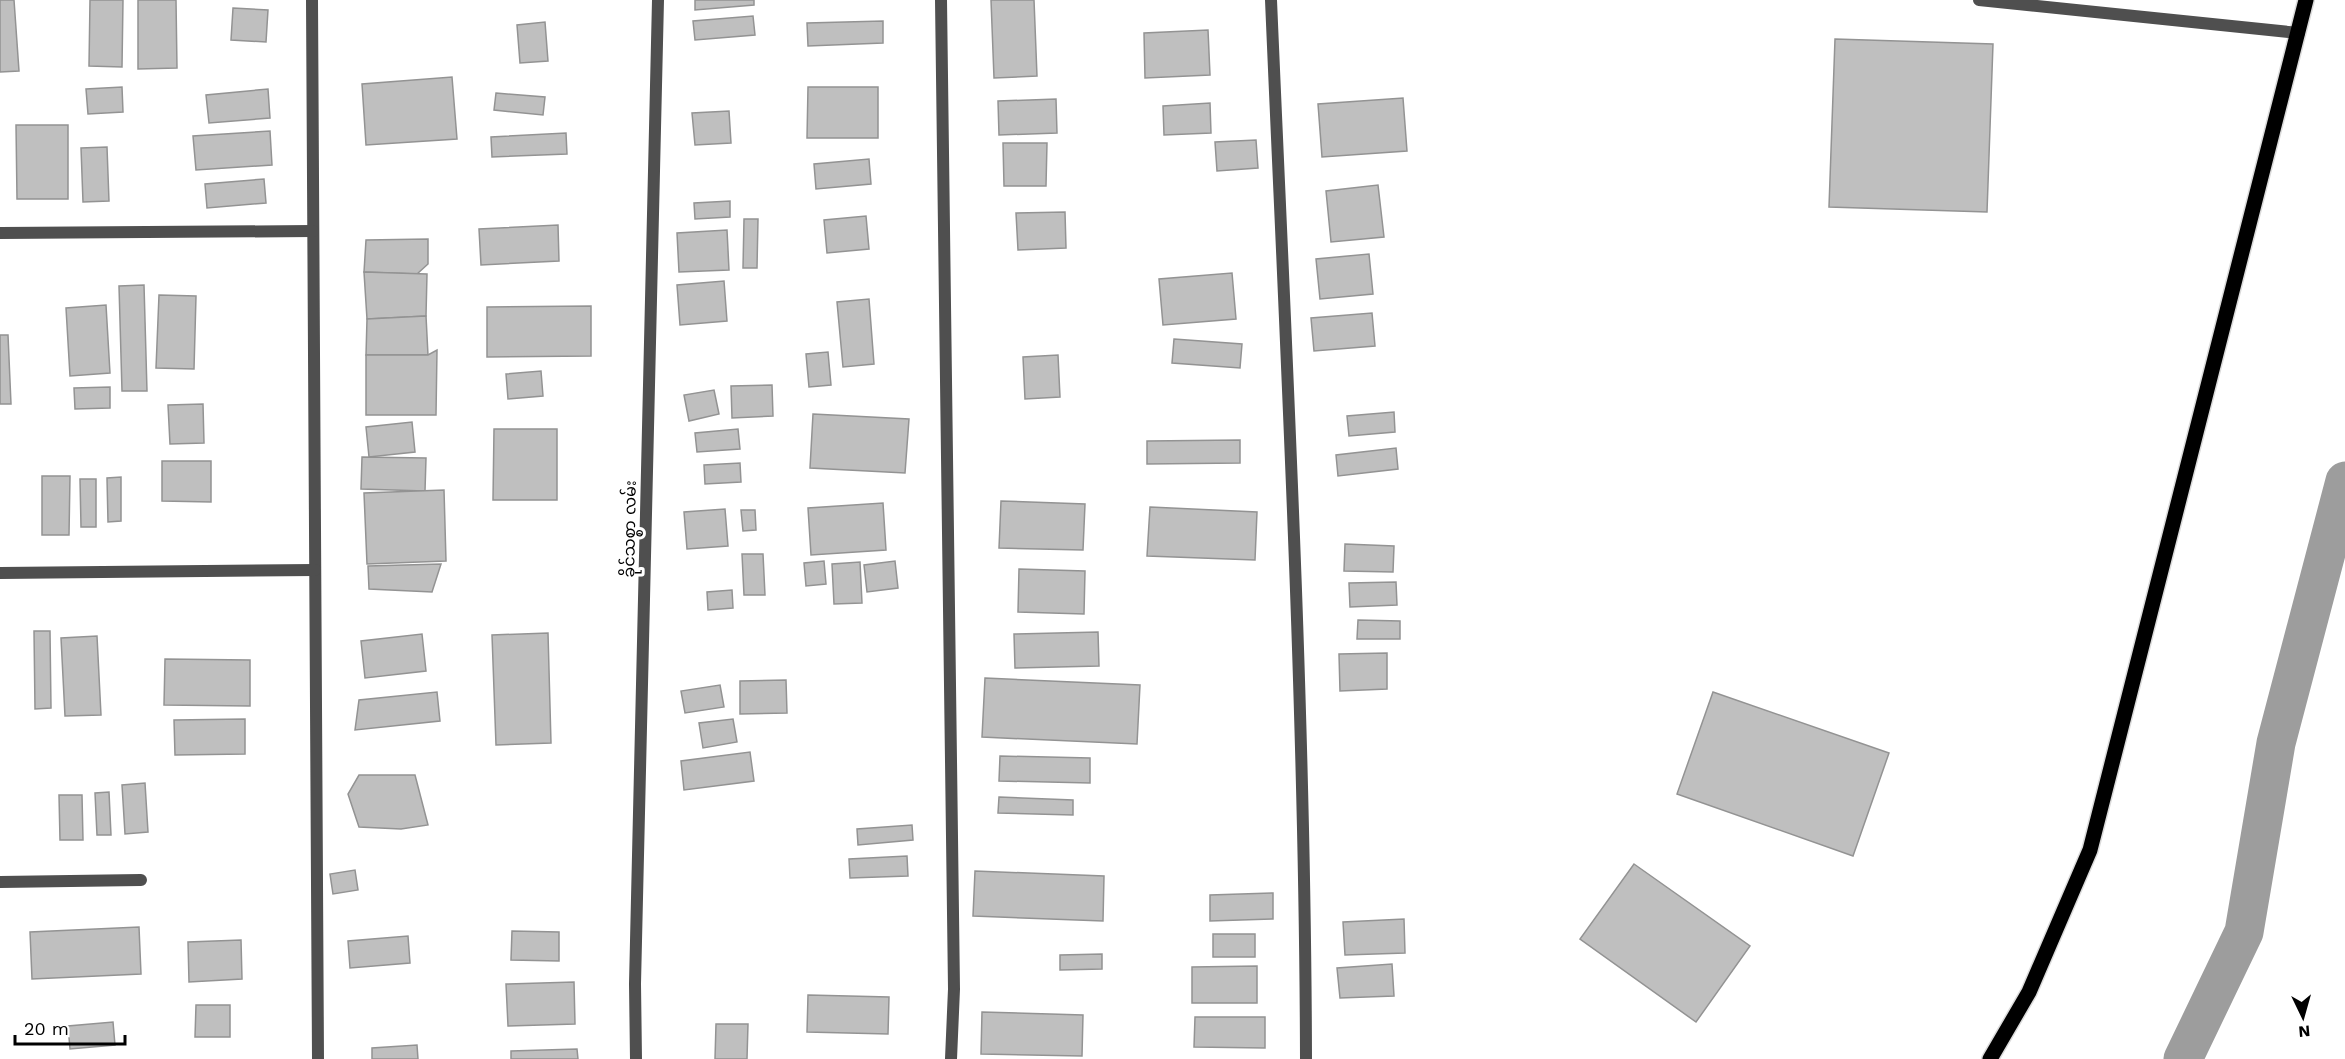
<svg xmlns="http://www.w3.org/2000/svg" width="2345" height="1059" font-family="'Work Sans','Noto Sans Myanmar',sans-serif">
<rect width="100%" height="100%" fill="#fff"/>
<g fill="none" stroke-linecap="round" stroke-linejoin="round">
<!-- canal -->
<polyline stroke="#9d9d9d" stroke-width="39" points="2183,1059 2244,932 2276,743 2345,481"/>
</g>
<!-- building -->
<g fill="#bfbfbf" stroke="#939393" stroke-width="1.5">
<polygon points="0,0 14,0 19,71 0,72"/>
<polygon points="90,0 123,0 122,67 89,66"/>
<polygon points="138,0 176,0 177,68 138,69"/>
<polygon points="695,0 754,0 754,5 695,10"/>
<polygon points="991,0 1034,0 1037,76 994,78"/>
<polygon points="233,8 268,10 266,42 231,40"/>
<polygon points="753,16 755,35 695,40 693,21"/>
<polygon points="883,21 883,43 808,46 807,23"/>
<polygon points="545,22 548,61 520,63 517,25"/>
<polygon points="1208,30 1210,75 1145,78 1144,33"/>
<polygon points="1835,39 1993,44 1987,212 1829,207"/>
<polygon points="452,77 457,139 366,145 362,84"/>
<polygon points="122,87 123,112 88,114 86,89"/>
<polygon points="808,87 878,87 878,138 807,138"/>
<polygon points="268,89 270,118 209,123 206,95"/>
<polygon points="496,93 545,97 543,115 494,110"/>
<polygon points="1403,98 1407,151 1322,157 1318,104"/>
<polygon points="1056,99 1057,133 999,135 998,101"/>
<polygon points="1210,103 1211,133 1164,135 1163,106"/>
<polygon points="729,111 731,143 695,145 692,113"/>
<polygon points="16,125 68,125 68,199 17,199"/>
<polygon points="270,131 272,165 196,170 193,136"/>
<polygon points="566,133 567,154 492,157 491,137"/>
<polygon points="1256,140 1258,168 1217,171 1215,142"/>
<polygon points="1003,143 1047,143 1046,186 1004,186"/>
<polygon points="107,147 109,201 83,202 81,148"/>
<polygon points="869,159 871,184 816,189 814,164"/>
<polygon points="264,179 266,203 207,208 205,184"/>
<polygon points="1378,185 1384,237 1331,242 1326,191"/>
<polygon points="730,201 730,217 695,219 694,203"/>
<polygon points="1065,212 1066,248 1018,250 1016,213"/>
<polygon points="866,216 869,249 827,253 824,220"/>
<polygon points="744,219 758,219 757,268 743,268"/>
<polygon points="558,225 559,261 481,265 479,229"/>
<polygon points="727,230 729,270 679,272 677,233"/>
<polygon points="428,239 428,264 417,274 364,272 366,240"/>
<polygon points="1369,254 1373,294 1320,299 1316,259"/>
<polygon points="364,272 427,274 426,316 367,319"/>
<polygon points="1232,273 1236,319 1163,325 1159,279"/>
<polygon points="724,281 727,321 680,325 677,285"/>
<polygon points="144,285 147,391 122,391 119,286"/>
<polygon points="159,295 196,296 194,369 156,368"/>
<polygon points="869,299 874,364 843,367 837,302"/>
<polygon points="106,305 110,373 70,376 66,308"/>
<polygon points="591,306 591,356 487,357 487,307"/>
<polygon points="1372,313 1375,346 1314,351 1311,318"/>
<polygon points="426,316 428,355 366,355 367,319"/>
<polygon points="0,335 8,335 11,404 0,404"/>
<polygon points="1174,339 1242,344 1240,368 1172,363"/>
<polygon points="437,350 436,415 366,415 366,355 428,355"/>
<polygon points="828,352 831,385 809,387 806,354"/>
<polygon points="1058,355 1060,397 1025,399 1023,357"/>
<polygon points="541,371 543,396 508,399 506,374"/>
<polygon points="772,385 773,416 732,418 731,386"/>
<polygon points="110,387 110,408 75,409 74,388"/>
<polygon points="714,390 719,414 689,421 684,395"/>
<polygon points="203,404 204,443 170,444 168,405"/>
<polygon points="1394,412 1395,432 1349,436 1347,416"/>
<polygon points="813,414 909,419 905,473 810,468"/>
<polygon points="412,422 415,452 369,457 366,427"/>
<polygon points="494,429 557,429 557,500 493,500"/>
<polygon points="738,429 740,449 697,452 695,433"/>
<polygon points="1240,440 1240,463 1147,464 1147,441"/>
<polygon points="1396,448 1398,469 1338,476 1336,455"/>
<polygon points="362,457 426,458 425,491 361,489"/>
<polygon points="162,461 211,461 211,502 162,501"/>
<polygon points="740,463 741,482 705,484 704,465"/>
<polygon points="42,476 70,476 69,535 42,535"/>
<polygon points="121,477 121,521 108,522 107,478"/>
<polygon points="80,479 96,479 96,527 81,527"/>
<polygon points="444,490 446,561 367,564 364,493"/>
<polygon points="1001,501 1085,504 1083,550 999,548"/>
<polygon points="883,503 886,550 811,555 808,508"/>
<polygon points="1150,507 1257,512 1255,560 1147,556"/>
<polygon points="725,509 728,546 687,549 684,512"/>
<polygon points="741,510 755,510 756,530 743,531"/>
<polygon points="1345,544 1394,546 1393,572 1344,571"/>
<polygon points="742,554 763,554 765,595 744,595"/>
<polygon points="824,561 826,584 806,586 804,563"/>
<polygon points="895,561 898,588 867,592 864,565"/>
<polygon points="860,562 862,603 834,604 832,564"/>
<polygon points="441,564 432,592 369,589 368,566"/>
<polygon points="1019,569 1085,571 1084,614 1018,612"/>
<polygon points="1396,582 1397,605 1350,607 1349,583"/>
<polygon points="732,590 733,608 708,610 707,592"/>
<polygon points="1358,620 1400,621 1400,639 1357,639"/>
<polygon points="34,631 50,631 51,708 35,709"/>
<polygon points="1098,632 1099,666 1015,668 1014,634"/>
<polygon points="548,633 551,743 496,745 492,635"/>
<polygon points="422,634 426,671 365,678 361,641"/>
<polygon points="97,636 101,715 65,716 61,638"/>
<polygon points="1387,653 1387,689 1340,691 1339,654"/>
<polygon points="165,659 250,660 250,706 164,705"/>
<polygon points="985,678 1140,685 1137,744 982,737"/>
<polygon points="786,680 787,713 740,714 740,681"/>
<polygon points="720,685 724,707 685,713 681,691"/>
<polygon points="437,692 440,721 355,730 359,700"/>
<polygon points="1713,692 1889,753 1853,856 1677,794"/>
<polygon points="245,719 245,754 175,755 174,720"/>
<polygon points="733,719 737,742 703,748 699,723"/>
<polygon points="750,752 754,781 684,790 681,761"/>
<polygon points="1000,756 1090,758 1090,783 999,781"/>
<polygon points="359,775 415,775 428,825 401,829 359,827 348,794"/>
<polygon points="145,783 148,832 125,834 122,785"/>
<polygon points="109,792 111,835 97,835 95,793"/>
<polygon points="59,795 82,795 83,840 60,840"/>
<polygon points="999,797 1073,800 1073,815 998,813"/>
<polygon points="912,825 913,840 858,845 857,829"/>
<polygon points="907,856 908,876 850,878 849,859"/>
<polygon points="1634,864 1750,946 1696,1022 1580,939"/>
<polygon points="355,870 358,890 333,894 330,874"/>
<polygon points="975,871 1104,876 1103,921 973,916"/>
<polygon points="1273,893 1273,919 1210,921 1210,895"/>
<polygon points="1404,919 1405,953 1345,955 1343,922"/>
<polygon points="139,927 141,974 32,979 30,932"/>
<polygon points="512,931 559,932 559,961 511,960"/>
<rect x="1213" y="934" width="42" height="23"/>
<polygon points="408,936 410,963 350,968 348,941"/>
<polygon points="241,940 242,979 189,982 188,942"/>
<polygon points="1102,954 1102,969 1060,970 1060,955"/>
<polygon points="1392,964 1394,996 1340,998 1337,968"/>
<polygon points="1257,966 1257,1003 1192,1003 1192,967"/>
<polygon points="574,982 575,1024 508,1026 506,984"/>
<polygon points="808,995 889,997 888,1034 807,1032"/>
<polygon points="196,1005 230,1005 230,1037 195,1037"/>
<polygon points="982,1012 1083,1015 1082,1056 981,1054"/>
<polygon points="1195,1017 1265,1017 1265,1048 1194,1047"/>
<polygon points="113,1022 115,1045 70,1049 68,1026"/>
<polygon points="716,1024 748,1024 747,1059 715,1059"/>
<polygon points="417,1045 418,1059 372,1059 372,1048"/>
<polygon points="577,1049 578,1059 511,1059 511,1051"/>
</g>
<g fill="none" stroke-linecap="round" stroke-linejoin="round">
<defs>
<polyline id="primary" points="1990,1059 2029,992 2090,850 2306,0"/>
</defs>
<!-- primary casing -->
<use href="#primary" stroke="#dbdbdb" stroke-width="18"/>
<!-- street -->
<g stroke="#4f4f4f" stroke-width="12">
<polyline points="312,0 318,1059"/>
<polyline points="941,0 954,989 951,1059"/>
<path d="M1271,0C1286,353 1305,706 1306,1059"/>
<polyline points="1979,0 2299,33"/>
<polyline points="0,233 313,231"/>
<polyline points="0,573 315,570"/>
<polyline points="0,882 141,880"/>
<polyline points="636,1059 635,984 658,0"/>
</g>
<!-- primary -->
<use href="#primary" stroke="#000" stroke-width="15"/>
</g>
<g text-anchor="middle" stroke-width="6" stroke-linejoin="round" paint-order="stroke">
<!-- street labels -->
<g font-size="16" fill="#000" stroke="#fff">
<text transform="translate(629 529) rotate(-89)" y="6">ခိုင်သစ္စာ လမ်း</text>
</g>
</g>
<!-- north arrow -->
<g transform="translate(2303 1017) rotate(175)" stroke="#ffffff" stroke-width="4.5" paint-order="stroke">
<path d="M0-4.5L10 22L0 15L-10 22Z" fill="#000000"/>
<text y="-9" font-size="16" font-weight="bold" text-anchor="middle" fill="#000000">N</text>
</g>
<!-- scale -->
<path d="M15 1035v9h110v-9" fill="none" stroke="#000000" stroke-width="3"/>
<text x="24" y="1035" font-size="18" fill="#000000" stroke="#ffffff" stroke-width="4.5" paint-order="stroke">20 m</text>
</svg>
